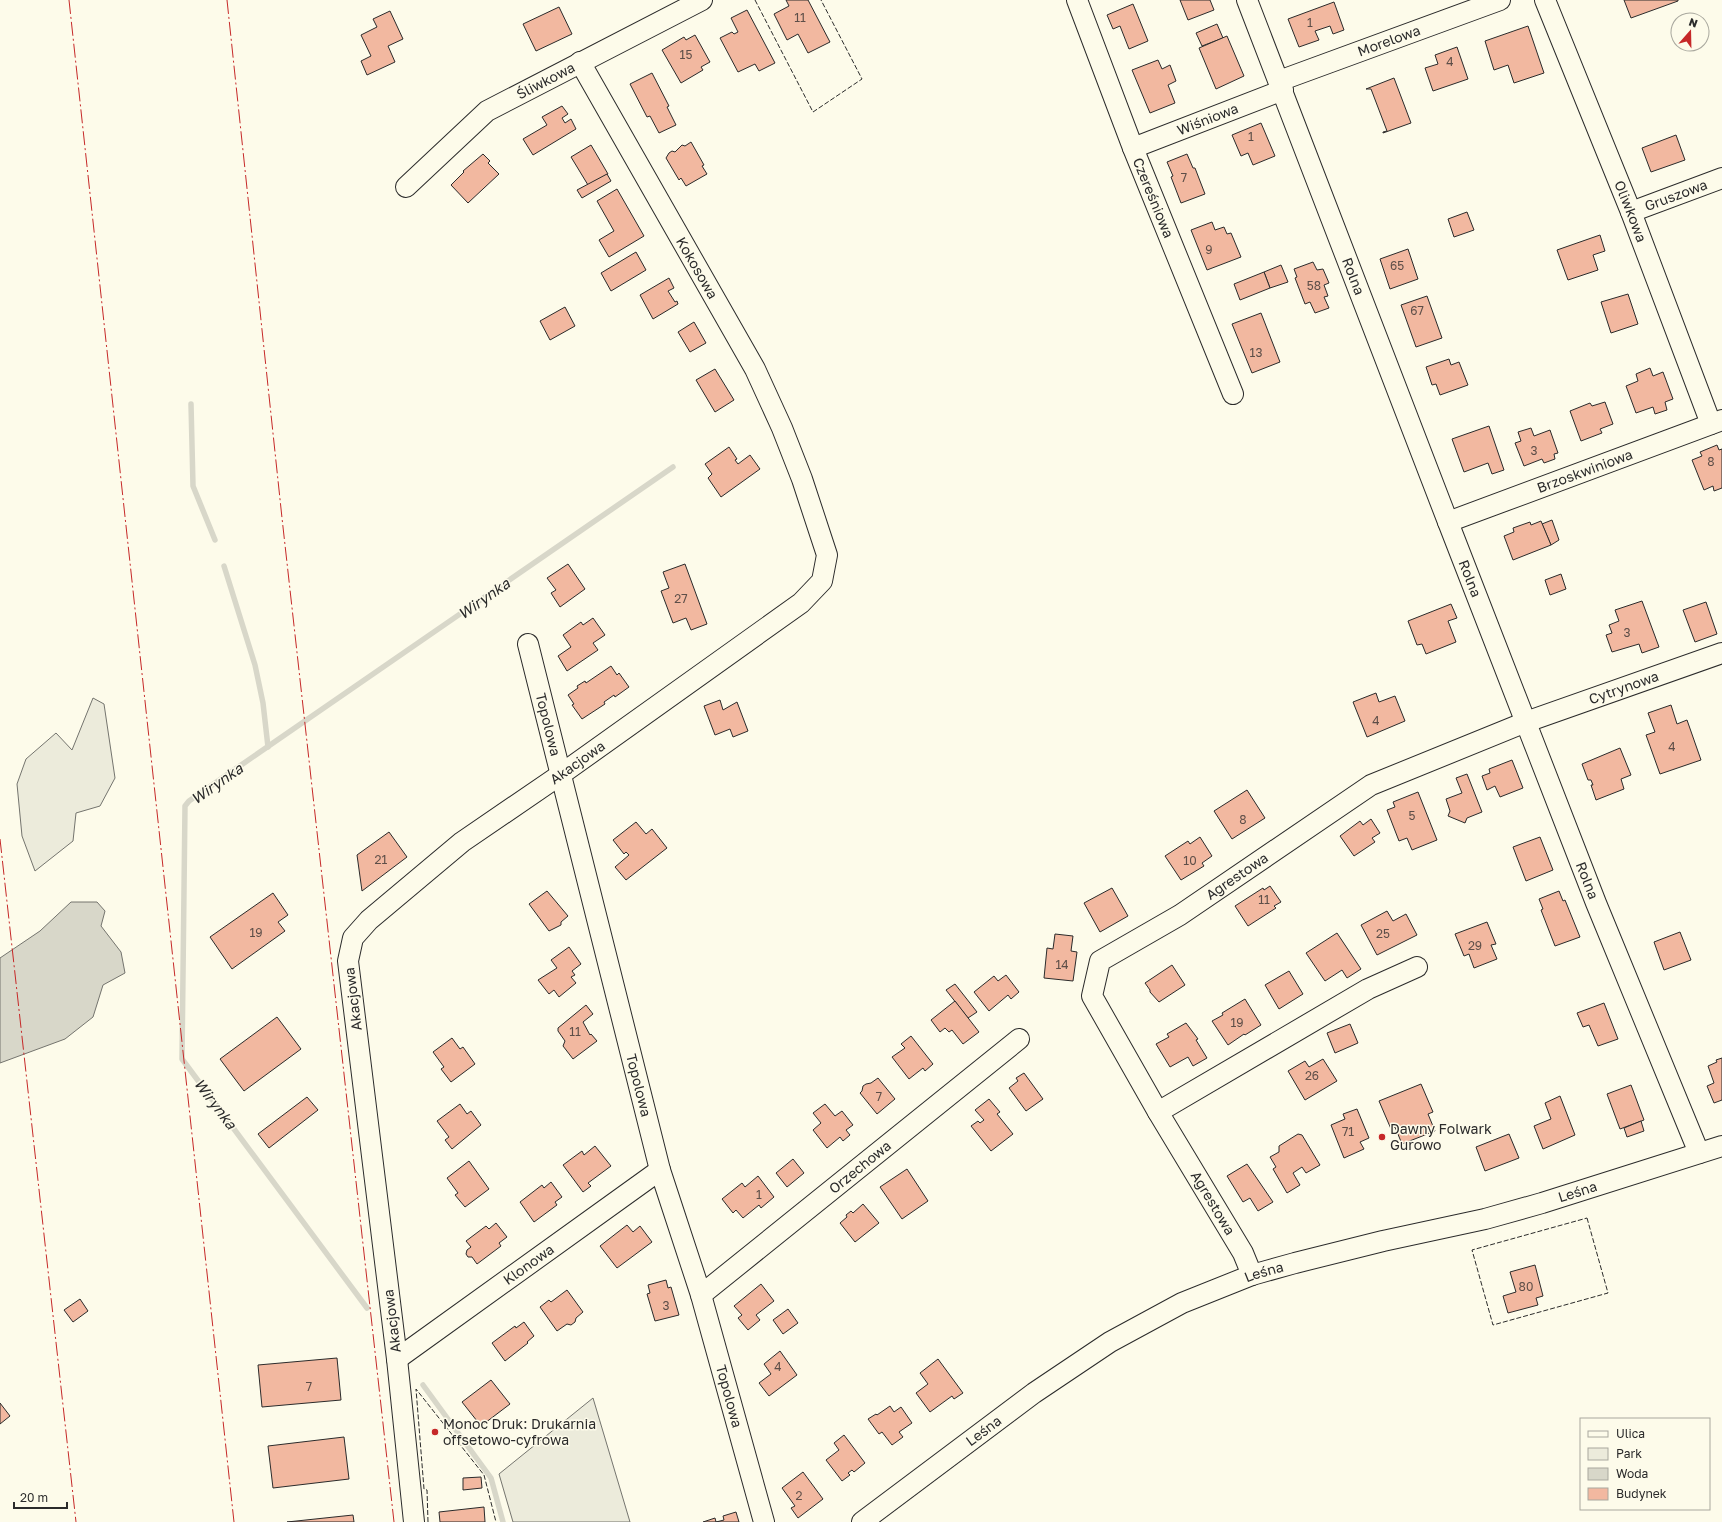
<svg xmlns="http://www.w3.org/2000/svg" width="1722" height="1522" font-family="'Golos Text',sans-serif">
<rect width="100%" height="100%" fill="#fdfbea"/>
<!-- green -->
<g fill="#ecebdb" stroke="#74746e">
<polygon points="93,698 104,704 115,778 100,806 76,813 73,841 35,871 22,836 17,784 26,759 56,733 72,750"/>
<polygon points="593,1398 630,1522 513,1522 499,1474"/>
</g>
<!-- water -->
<polygon fill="#d8d7c9" stroke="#74746e" points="71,902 97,902 105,911 101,926 121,952 125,973 103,985 93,1017 65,1039 0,1063 0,958 40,931"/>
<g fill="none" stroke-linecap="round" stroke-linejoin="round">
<!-- stream -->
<g stroke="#d8d7c9" stroke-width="5.5">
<polyline points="191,404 193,486 215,540"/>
<polyline points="224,566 255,665 263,703 268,747"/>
<polyline points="367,1308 182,1059 185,806 189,801 673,467"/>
<polyline points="423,1385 491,1478 503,1522"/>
</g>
</g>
<!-- building -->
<g fill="#f2b8a0" stroke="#2b2b2b">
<polygon points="786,0 808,0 830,42 808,53 798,34 787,40 774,14 789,6"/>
<polygon points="1180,0 1210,0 1214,10 1188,20"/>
<polygon points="1624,0 1678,0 1678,1 1631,18"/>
<polygon points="1334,2 1344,30 1333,34 1330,26 1315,31 1319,40 1299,47 1288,19"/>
<polygon points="1133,4 1148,41 1129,49 1120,26 1113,29 1107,15"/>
<polygon points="559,7 572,34 536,51 523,24"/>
<polygon points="747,10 775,63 759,71 755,64 738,72 720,38 732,32 734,34 738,32 731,18"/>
<polygon points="390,11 403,39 388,46 395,62 367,75 361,61 371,56 361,35 377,27 373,19"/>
<polygon points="1217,24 1223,38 1202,46 1196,33"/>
<polygon points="1528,26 1544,73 1514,83 1508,65 1494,70 1485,41"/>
<polygon points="695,35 710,62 701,67 703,70 681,83 662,50 684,37 686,40"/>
<polygon points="1227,36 1244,76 1216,89 1199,48"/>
<polygon points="1457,47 1468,79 1433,91 1425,68 1438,64 1435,55"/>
<polygon points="1158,60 1162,69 1170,65 1176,81 1168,85 1175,103 1150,113 1132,70"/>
<polygon points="652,73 669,106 667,107 676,125 659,133 650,116 647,117 630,84"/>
<polygon points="1394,78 1411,123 1383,133 1383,132 1387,131 1371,89 1366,89"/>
<polygon points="562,106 568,114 562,118 565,123 571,119 576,129 533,155 523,139 547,125 542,117"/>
<polygon points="1261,123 1275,156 1253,165 1248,153 1241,156 1232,135"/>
<polygon points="1676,135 1685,160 1651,172 1642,148"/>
<polygon points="691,142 704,165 702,166 707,174 686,186 681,178 679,180 666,158 669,153 672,151 675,152 682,145 685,146"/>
<polygon points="591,145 608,174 588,185 571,157"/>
<polygon points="483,154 490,161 488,163 499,174 468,203 451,185 464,172 463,171"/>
<polygon points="1187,154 1193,168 1195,168 1205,194 1181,203 1171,177 1173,176 1167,162"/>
<polygon points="607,174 611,181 582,198 577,190"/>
<polygon points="617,189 644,236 609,257 599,240 614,231 597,201"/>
<polygon points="1467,212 1474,230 1454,237 1448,219"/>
<polygon points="1212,222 1215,230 1224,227 1227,234 1231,233 1241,257 1207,270 1191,230"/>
<polygon points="1600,235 1605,251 1593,255 1598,270 1568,280 1557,250"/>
<polygon points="1408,249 1418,279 1390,289 1380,259"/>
<polygon points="636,252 646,270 611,291 601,273"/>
<polygon points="1313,262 1317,270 1323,269 1329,283 1324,285 1328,296 1324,297 1329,308 1315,313 1310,302 1305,304 1295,278 1297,277 1294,269"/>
<polygon points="1281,265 1288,282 1270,288 1264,272"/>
<polygon points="1264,272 1270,288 1240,300 1234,284"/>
<polygon points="669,278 674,288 668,291 675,302 677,301 678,304 653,319 640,295"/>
<polygon points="1628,294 1638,324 1611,333 1601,302"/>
<polygon points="1427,296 1442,338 1416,347 1401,305"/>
<polygon points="565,307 575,326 550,340 540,321"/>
<polygon points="1261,313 1280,362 1252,373 1232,324"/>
<polygon points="694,322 706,343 690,352 678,332"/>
<polygon points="1449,359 1451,365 1459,362 1468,385 1440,395 1436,384 1432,385 1426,367"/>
<polygon points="1650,368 1653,376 1663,372 1673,399 1665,402 1667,410 1655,414 1653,407 1636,413 1626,386 1638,381 1636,374"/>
<polygon points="715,369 734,400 715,412 696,380"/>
<polygon points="1605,402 1613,424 1600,429 1602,433 1581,441 1570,411 1590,403 1592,406"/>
<polygon points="1489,426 1504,470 1492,474 1488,463 1464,472 1452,439"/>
<polygon points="1531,428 1534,436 1550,430 1558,453 1554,454 1555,459 1544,463 1542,459 1524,466 1515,443 1521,441 1518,432"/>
<polygon points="1717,445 1719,450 1722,449 1722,488 1714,491 1713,486 1704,490 1692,460 1702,456 1700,452"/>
<polygon points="729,447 737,459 735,460 738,464 750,455 760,469 721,497 708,478 712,474 705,464"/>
<polygon points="1552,520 1559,540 1551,545 1542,524"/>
<polygon points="1541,521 1551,545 1513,560 1504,536 1514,532 1513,528 1530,522 1531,525"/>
<polygon points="568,564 585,589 560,607 551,593 556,590 547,578"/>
<polygon points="685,564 707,624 691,630 686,618 673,623 661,591 669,588 663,572"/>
<polygon points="1561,574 1566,589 1550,595 1545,580"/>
<polygon points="1642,601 1659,647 1642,653 1639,644 1612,652 1606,635 1612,633 1609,625 1619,621 1615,610"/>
<polygon points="1706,602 1717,634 1695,642 1683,610"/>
<polygon points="1451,604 1457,618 1448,621 1456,642 1426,654 1422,644 1417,645 1408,621"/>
<polygon points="593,618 605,635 593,643 598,650 567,671 558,656 571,647 563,635 581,622 583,625"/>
<polygon points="611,666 617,675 619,673 629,687 615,697 614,695 604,702 605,704 582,719 572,705 574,704 568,695 578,688 577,686 585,681 586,683"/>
<polygon points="1376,693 1379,702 1395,696 1405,721 1367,737 1353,702"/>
<polygon points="720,700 723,710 737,702 748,731 733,737 730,729 715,735 704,706"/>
<polygon points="1671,705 1677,724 1687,720 1701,760 1660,774 1646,735 1655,732 1648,713"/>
<polygon points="1620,748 1631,775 1621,779 1624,789 1596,800 1591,785 1593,785 1591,780 1588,780 1582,764"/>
<polygon points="1512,760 1523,788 1500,797 1495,786 1487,790 1482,776 1490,773 1489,769"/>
<polygon points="1467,774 1482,812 1467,818 1465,823 1448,816 1450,811 1446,799 1462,793 1456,778"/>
<polygon points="1247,790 1265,818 1232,839 1214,811"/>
<polygon points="1418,792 1437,840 1412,850 1407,838 1399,841 1387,810 1395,807 1393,802"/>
<polygon points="1371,819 1380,833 1372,838 1375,842 1354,856 1340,836 1360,821 1363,825"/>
<polygon points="636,822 646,834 652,829 667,848 626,880 615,867 629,855 626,852 624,854 613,840"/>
<polygon points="389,832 407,857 362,891 357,855"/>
<polygon points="1200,837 1212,856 1202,863 1204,866 1181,880 1165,856 1188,841 1190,844"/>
<polygon points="1540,837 1553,870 1526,881 1513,847"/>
<polygon points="1270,886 1281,902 1274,906 1276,908 1248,926 1235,906 1263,888 1264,890"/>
<polygon points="1112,888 1128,916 1100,932 1084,903"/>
<polygon points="547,891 568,916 561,922 561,925 549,931 529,904"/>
<polygon points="1559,891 1563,901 1565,900 1580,937 1555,946 1541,910 1543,909 1539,899"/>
<polygon points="273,893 288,915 278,922 285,931 232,969 210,937"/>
<polygon points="1387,911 1393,921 1406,914 1417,935 1377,955 1361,925"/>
<polygon points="1487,922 1496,944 1491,945 1497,959 1474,968 1469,954 1464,956 1455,934"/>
<polygon points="1680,932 1691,960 1664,970 1654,942"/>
<polygon points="1337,933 1361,969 1347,978 1342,970 1325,981 1306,953"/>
<polygon points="1055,934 1073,936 1071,951 1077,952 1073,981 1044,978 1047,948 1053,949"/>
<polygon points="569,947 581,964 572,971 575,975 571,977 576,983 559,997 554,990 549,994 538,980 557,968 551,960"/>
<polygon points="1172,965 1185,985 1159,1002 1150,992 1150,990 1145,983"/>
<polygon points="1289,971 1303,994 1279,1009 1265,985"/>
<polygon points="1006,975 1019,992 1011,999 1008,995 989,1011 974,992 994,976 998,981"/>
<polygon points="955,984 977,1012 968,1018 946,990"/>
<polygon points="1245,999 1261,1025 1245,1035 1244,1034 1228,1045 1212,1021 1223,1015 1222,1013"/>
<polygon points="955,1001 979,1032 963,1044 952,1030 949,1032 945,1028 940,1032 931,1020"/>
<polygon points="1604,1003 1618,1039 1598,1046 1589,1025 1583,1027 1577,1013"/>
<polygon points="586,1005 593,1014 583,1022 590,1035 591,1034 597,1041 573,1059 563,1046 565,1041 558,1031 558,1028"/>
<polygon points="277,1017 301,1049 244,1091 220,1059"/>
<polygon points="1186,1023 1198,1039 1196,1040 1207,1058 1193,1066 1188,1057 1170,1067 1156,1044 1169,1037 1167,1034"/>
<polygon points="1350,1024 1358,1043 1335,1053 1327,1033"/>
<polygon points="911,1036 933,1064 925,1071 923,1068 909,1079 892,1057 905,1048 901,1044"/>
<polygon points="452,1038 460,1049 463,1047 475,1064 451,1082 441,1069 444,1067 433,1052"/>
<polygon points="1722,1058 1722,1100 1714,1103 1707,1086 1714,1083 1708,1066 1717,1062 1716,1060"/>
<polygon points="1323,1059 1337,1081 1305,1100 1288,1071 1305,1061 1309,1067"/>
<polygon points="1024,1073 1043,1099 1026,1111 1009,1088 1018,1081 1016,1078"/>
<polygon points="878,1078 895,1099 877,1114 860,1093 862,1091 863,1086 866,1084 871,1083"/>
<polygon points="1421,1084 1433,1112 1428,1114 1435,1131 1402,1144 1395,1127 1391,1129 1379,1101"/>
<polygon points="1631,1085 1644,1120 1620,1129 1607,1094"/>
<polygon points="1560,1096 1575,1135 1543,1149 1534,1126 1551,1119 1545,1103"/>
<polygon points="307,1097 318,1110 269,1148 258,1134"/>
<polygon points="989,1099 1000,1112 997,1114 1013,1134 991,1151 971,1126 978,1121 980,1123 984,1120 975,1110"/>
<polygon points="460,1104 467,1114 471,1111 481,1125 452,1149 445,1140 449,1137 437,1121"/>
<polygon points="825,1104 835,1116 842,1111 853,1125 846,1130 850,1135 843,1141 840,1137 827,1148 813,1130 821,1123 813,1113"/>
<polygon points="1357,1109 1369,1138 1360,1142 1364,1149 1344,1158 1331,1125 1345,1119 1343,1114"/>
<polygon points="1641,1121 1644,1131 1627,1137 1624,1128"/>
<polygon points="1298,1134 1302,1135 1320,1165 1306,1173 1302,1167 1293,1173 1300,1185 1287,1193 1273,1169 1276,1167 1270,1157 1279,1152 1279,1146"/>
<polygon points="1509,1134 1519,1158 1485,1171 1476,1147"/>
<polygon points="595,1146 611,1166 588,1183 591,1186 583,1192 563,1165 582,1151 584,1155"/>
<polygon points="793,1159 804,1173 787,1187 776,1173"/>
<polygon points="469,1161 489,1189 465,1207 455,1195 458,1193 447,1178"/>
<polygon points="1247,1164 1273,1202 1258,1211 1250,1198 1243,1202 1227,1176"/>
<polygon points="907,1169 928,1201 902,1219 880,1187"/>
<polygon points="758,1176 774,1197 761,1208 759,1205 743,1218 736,1210 733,1213 722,1199 742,1183 745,1187"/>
<polygon points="551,1182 562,1197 555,1202 557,1205 534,1222 520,1202 542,1185 544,1188"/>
<polygon points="863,1204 879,1223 855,1242 840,1223 847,1217 846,1215 851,1211 853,1213"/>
<polygon points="496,1223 507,1237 499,1243 501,1246 477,1264 472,1257 468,1257 466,1254 467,1250 471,1247 466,1241 486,1226 489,1229"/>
<polygon points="627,1225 633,1232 640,1226 652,1242 617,1268 600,1246"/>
<polygon points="1535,1265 1543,1296 1536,1298 1538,1305 1508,1313 1503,1296 1516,1292 1510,1272"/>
<polygon points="666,1280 668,1288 671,1287 679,1315 655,1321 647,1294 650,1293 648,1285"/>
<polygon points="761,1284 774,1301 756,1315 760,1320 748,1330 738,1318 742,1315 734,1306"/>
<polygon points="567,1290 583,1312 576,1318 575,1322 571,1325 567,1324 557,1331 540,1307 549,1300 551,1302"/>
<polygon points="80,1299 88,1311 73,1322 64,1310"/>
<polygon points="788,1309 798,1323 783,1334 773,1320"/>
<polygon points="524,1322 534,1336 527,1342 528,1343 505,1361 492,1343 515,1326 516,1328"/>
<polygon points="780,1351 797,1375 769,1396 759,1383 771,1374 764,1364"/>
<polygon points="337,1358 341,1400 262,1407 258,1365"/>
<polygon points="938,1359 963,1393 954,1399 952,1396 930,1412 916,1393 928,1384 920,1373"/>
<polygon points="491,1380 510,1404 481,1426 462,1402"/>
<polygon points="0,1403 10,1416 0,1424"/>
<polygon points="890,1406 894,1412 901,1407 912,1423 899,1432 903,1437 892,1445 882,1432 879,1434 868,1419 876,1414 877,1415"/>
<polygon points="844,1435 865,1463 854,1472 852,1470 848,1473 850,1475 842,1481 826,1460 839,1450 834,1443"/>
<polygon points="344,1437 349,1479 273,1488 268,1446"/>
<polygon points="803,1472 823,1499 798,1518 791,1508 795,1506 782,1488"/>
<polygon points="481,1477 482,1488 463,1490 463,1478"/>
<polygon points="484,1507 485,1522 440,1522 439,1512"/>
<polygon points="736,1512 739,1522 703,1522 715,1518 716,1522 724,1520 723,1516"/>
<polygon points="353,1515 354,1522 287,1522"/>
</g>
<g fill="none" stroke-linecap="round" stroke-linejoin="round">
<defs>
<g id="minor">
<path id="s1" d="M1077,0L1133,148L1233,394"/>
<path id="s2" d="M1247,0L1448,522L1596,903L1699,1153"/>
<path id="s3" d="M1545,0L1631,212L1711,424"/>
<path id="s4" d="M1279,81L1500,0"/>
<path id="s5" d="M1133,148L1283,90"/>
<path id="s6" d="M406,187L487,111L702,0"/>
<path id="s7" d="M1631,212L1722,178"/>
<path id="s8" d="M1448,522L1722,420"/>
<path id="s9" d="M528,644L660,1170L701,1295L764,1522"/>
<polyline points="1158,1112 1368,989 1417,967"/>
<path id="s10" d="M1252,1275L1243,1253L1158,1112L1092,996L1100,961L1180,915L1371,785L1526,722L1722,653"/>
<path id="s11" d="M701,1295L1019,1039"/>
<path id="s12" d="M397,1359L660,1170"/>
<path id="s13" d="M414,1522L397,1359L348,961L353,938L369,920L462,842L560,775L801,603L822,581L827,555L802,479L782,428L755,369L580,62"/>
<path id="s14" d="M862,1522L1034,1393L1110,1342L1182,1303L1252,1275L1295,1263L1383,1241L1485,1219L1542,1203L1722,1146"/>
</g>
</defs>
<!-- minor casing -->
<use href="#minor" stroke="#2b2b2b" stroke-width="22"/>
<!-- minor -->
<use href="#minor" stroke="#fdfbea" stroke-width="20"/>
<!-- fence -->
<g stroke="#2b2b2b" stroke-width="1" stroke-dasharray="5 2" stroke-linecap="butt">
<polyline points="755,0 813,112 862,79 821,0"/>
<polygon points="1587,1218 1608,1293 1493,1325 1472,1250"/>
<polyline points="428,1522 427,1490 424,1489 416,1389 484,1475 496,1522"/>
</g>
<!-- power -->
<g stroke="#c62828" stroke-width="1" stroke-dasharray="14 3 2 3" stroke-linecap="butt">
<polyline points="69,0 234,1522"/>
<polyline points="227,0 282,518 394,1522"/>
<polyline points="0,839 76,1522"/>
</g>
</g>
<!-- markers -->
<g fill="#c62828" stroke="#fdfbea" stroke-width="1.5">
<circle cx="1382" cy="1137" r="4"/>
<circle cx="435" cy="1432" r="4"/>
</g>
<g text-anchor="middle" stroke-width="3" stroke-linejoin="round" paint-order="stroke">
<!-- number labels -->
<g font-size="12" fill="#5d4e48">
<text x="800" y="22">11</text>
<text x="1310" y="27">1</text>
<text x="686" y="59">15</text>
<text x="1450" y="66">4</text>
<text x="1251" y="141">1</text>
<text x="1184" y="182">7</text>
<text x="1209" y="254">9</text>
<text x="1397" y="270">65</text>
<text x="1314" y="290">58</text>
<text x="1417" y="315">67</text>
<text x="1256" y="357">13</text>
<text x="1534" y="455">3</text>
<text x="1711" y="466">8</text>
<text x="681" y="603">27</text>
<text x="1627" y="637">3</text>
<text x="1376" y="725">4</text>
<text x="1672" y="751">4</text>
<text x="1412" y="820">5</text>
<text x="1243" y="824">8</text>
<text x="381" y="864">21</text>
<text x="1190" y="865">10</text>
<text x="1264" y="904">11</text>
<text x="256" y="937">19</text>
<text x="1383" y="938">25</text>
<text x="1475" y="950">29</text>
<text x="1062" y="969">14</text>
<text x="1237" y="1027">19</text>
<text x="575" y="1036">11</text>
<text x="1312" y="1080">26</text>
<text x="879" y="1101">7</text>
<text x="1348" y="1136">71</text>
<text x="759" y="1199">1</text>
<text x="1526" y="1291">80</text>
<text x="666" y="1310">3</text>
<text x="778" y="1371">4</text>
<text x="309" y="1391">7</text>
<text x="799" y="1500">2</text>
</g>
<!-- street labels -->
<g font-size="14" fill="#2b2b2b" stroke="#fdfbea">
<text dy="5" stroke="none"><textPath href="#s4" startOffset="117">Morelowa</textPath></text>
<text dy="5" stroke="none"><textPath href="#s6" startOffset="177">Śliwkowa</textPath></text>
<text dy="5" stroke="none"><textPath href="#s5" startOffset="80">Wiśniowa</textPath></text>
<text dy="5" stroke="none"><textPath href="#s7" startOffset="48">Gruszowa</textPath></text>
<text dy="5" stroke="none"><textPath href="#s1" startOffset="212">Czereśniowa</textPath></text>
<text dy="5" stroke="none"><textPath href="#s3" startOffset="228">Oliwkowa</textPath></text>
<text transform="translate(697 268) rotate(60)" y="5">Kokosowa</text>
<text dy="5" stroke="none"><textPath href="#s2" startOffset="296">Rolna</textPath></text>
<text dy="5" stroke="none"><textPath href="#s8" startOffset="146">Brzoskwiniowa</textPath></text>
<text dy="5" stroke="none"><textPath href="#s2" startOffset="620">Rolna</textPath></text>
<text dy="5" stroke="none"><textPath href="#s10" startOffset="952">Cytrynowa</textPath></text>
<text dy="5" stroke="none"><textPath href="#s9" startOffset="83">Topolowa</textPath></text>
<text dy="5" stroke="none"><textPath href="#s13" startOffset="874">Akacjowa</textPath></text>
<text dy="5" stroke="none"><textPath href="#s10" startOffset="519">Agrestowa</textPath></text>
<text dy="5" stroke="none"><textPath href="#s2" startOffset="944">Rolna</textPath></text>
<text transform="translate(353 999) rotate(-97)" y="5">Akacjowa</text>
<text dy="5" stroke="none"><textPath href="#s9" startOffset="455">Topolowa</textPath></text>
<text dy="5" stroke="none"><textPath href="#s11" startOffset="204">Orzechowa</textPath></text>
<text dy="5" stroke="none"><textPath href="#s14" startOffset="800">Leśna</textPath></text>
<text transform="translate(1213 1203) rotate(59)" y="5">Agrestowa</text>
<text dy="5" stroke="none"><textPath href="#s12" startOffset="162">Klonowa</textPath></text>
<text dy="5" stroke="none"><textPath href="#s14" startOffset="476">Leśna</textPath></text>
<text transform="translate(392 1321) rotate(-97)" y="5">Akacjowa</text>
<text dy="5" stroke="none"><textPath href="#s9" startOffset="779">Topolowa</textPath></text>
<text dy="5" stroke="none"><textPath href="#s14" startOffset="152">Leśna</textPath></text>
</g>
<!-- poi labels -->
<g font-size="14" fill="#2b2b2b" stroke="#fdfbea" text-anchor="start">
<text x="1390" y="1134">Dawny Folwark<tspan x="1390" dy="16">Gurowo</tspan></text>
<text x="443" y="1429">Monoc Druk: Drukarnia<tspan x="443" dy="16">offsetowo-cyfrowa</tspan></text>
</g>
<!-- water labels -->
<g font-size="15" font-style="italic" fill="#2b2b2b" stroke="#fdfbea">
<text transform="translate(484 599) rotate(-35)" y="5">Wirynka</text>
<text transform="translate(217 784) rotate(-35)" y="5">Wirynka</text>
<text transform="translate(215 1104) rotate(53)" y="5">Wirynka</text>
</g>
</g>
<!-- legend -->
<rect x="1580" y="1418" width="130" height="92" fill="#fdfbea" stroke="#a9a89e"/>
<rect x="1588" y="1431" width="20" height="6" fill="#fdfbea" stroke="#a9a89e"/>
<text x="1616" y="1438" font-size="12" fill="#2b2b2b">Ulica</text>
<rect x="1588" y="1448" width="20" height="12" fill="#ecebdb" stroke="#a9a89e"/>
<text x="1616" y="1458" font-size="12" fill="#2b2b2b">Park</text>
<rect x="1588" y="1468" width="20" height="12" fill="#d8d7c9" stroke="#a9a89e"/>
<text x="1616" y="1478" font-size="12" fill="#2b2b2b">Woda</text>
<rect x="1588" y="1488" width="20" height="12" fill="#f2b8a0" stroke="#a9a89e"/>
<text x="1616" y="1498" font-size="12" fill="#2b2b2b">Budynek</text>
<!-- north arrow -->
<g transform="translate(1690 32) rotate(20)"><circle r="19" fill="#fdfbea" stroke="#a9a89e"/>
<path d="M0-3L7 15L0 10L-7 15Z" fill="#c62828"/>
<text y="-6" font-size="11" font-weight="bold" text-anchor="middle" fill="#2b2b2b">N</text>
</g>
<!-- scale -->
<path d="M14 1502v6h53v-6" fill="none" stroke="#2b2b2b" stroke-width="2"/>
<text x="20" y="1502" font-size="12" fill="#2b2b2b" stroke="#fdfbea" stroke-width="3" paint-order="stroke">20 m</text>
</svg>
